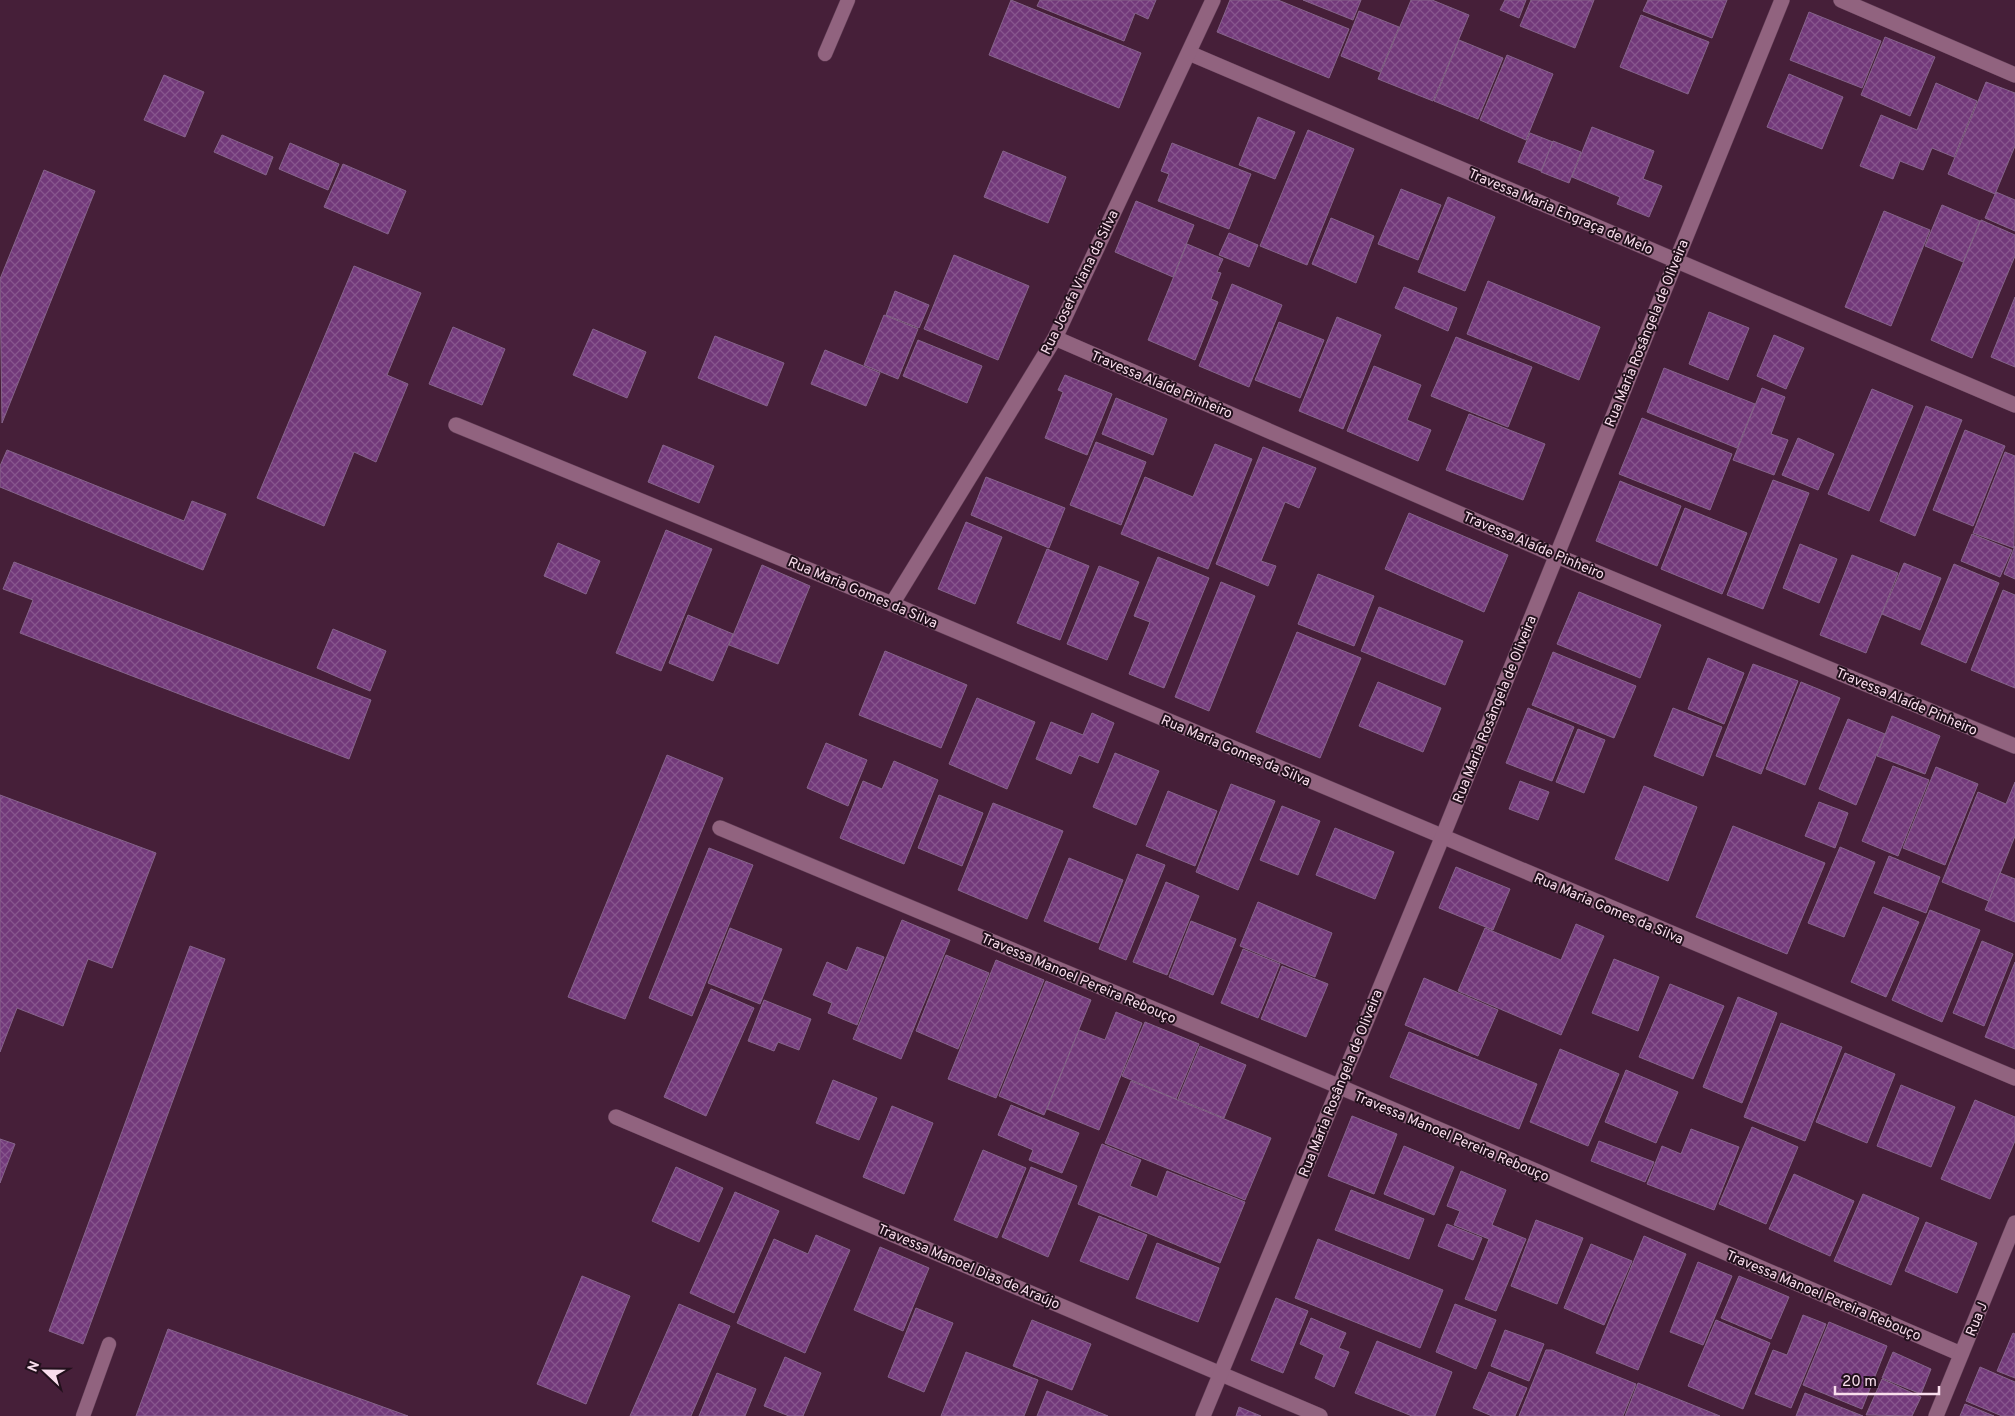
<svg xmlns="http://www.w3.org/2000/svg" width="2015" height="1416" font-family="Overpass,sans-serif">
<defs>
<pattern id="building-cross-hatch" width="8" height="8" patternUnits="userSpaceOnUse" patternTransform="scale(1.25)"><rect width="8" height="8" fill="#72397a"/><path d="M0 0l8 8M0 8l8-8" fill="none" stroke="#87558d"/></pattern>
</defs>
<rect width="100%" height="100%" fill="#461f39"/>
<!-- building -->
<g fill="url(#building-cross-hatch)" stroke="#85648a">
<polygon points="1011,0 1141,53 1119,108 989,55"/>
<polygon points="1040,0 1156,0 1148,19 1135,13 1124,41 1037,6"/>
<polygon points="1230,0 1278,0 1349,29 1329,78 1217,32"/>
<polygon points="1303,0 1361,0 1353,20"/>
<polygon points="1411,0 1432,0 1469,15 1433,101 1378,79"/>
<polygon points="1505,0 1526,0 1519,18 1500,10"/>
<polygon points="1531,0 1594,0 1575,48 1520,26"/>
<polygon points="1648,0 1727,0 1712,38 1643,11"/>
<polygon points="1359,11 1399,27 1380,72 1341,56"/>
<polygon points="1809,12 1881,41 1862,88 1790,60"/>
<polygon points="1641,15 1709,42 1688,94 1620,67"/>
<polygon points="1885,37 1935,57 1910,116 1861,95"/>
<polygon points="1459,40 1503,58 1478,119 1434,101"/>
<polygon points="1507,55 1553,74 1526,140 1480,120"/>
<polygon points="1789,74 1843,97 1822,149 1767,127"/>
<polygon points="164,75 204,92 185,137 144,120"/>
<polygon points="1986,82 2015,93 2015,146 1995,194 1948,174"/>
<polygon points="1936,83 1977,101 1954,157 1932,148 1923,170 1900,161 1893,179 1860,166 1881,115 1917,130"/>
<polygon points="1258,117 1295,132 1275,179 1239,165"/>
<polygon points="1592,127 1654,151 1643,179 1662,186 1649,217 1617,204 1620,197 1572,177"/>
<polygon points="1308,130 1354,149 1307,265 1260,246"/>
<polygon points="1530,133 1553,142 1541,171 1518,162"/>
<polygon points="222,135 273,157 266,175 214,152"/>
<polygon points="1553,141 1581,152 1569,183 1541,172"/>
<polygon points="290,143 339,164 328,190 279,169"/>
<polygon points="1172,143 1251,174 1229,229 1158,201 1169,174 1161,171"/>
<polygon points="1003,151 1066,177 1048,223 984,197"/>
<polygon points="343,164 406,191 388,234 324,207"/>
<polygon points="44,170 95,191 2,423 0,279"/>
<polygon points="1401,189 1441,205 1418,260 1378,244"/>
<polygon points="1996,192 2015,200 2015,231 1985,218"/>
<polygon points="1448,197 1495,217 1465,291 1418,272"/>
<polygon points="1136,201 1194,225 1173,277 1115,252"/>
<polygon points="1942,205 1980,221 1963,262 1925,246"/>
<polygon points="1884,211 1930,230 1891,326 1845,307"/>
<polygon points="1331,218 1374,236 1356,283 1312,264"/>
<polygon points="1981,220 2015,235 2015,256 1972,358 1931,340"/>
<polygon points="1229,233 1258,245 1249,267 1219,255"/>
<polygon points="1187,244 1223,259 1217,272 1221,273 1211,299 1218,302 1195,360 1148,340"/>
<polygon points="954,255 1029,286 998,360 924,329"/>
<polygon points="354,266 421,293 387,375 408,384 376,462 354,452 324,526 257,498"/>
<polygon points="1488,281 1600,327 1579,380 1467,334"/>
<polygon points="1232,284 1282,305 1249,387 1199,366"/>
<polygon points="1404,287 1457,308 1448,331 1395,308"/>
<polygon points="895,291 929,305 919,328 886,315"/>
<polygon points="2015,297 2015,367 1991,357"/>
<polygon points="1709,312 1749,328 1728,380 1689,364"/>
<polygon points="884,315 918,329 898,379 864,365"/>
<polygon points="1337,317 1381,335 1343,429 1299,411"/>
<polygon points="1279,322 1324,340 1300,398 1255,380"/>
<polygon points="453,327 505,349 482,405 429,384"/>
<polygon points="593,329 646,352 627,398 573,375"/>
<polygon points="1774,335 1804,348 1786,389 1757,376"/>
<polygon points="715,336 784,363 767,406 698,378"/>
<polygon points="1456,337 1532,367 1508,427 1431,396"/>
<polygon points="918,340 982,366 967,403 903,376"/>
<polygon points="825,350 880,373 866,406 811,384"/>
<polygon points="1374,366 1421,385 1407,420 1431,430 1418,461 1347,431"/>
<polygon points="1664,368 1755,404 1737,448 1647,412"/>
<polygon points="1065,375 1112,394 1087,455 1045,438 1063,392 1058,390"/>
<polygon points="1762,388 1785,397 1771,434 1788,440 1774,475 1733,460"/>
<polygon points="1872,389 1913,406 1869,511 1828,494"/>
<polygon points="1116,398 1167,419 1153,455 1102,434"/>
<polygon points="1926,406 1962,420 1915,536 1880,521"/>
<polygon points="1469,414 1545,444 1523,500 1446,470"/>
<polygon points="1642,418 1732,454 1710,510 1619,474"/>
<polygon points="1965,430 2005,446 1973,526 1933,510"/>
<polygon points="1798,438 1834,454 1818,490 1782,475"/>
<polygon points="1096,442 1146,462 1121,525 1070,505"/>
<polygon points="1215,444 1252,459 1208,569 1121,534 1145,477 1193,497"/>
<polygon points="663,445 714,466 699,503 648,482"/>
<polygon points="1263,447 1316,468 1299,508 1285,502 1261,561 1276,566 1268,586 1216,564"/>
<polygon points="7,450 184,521 192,501 226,514 203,570 0,487 0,466"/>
<polygon points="2005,452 2015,456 2014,548 1973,533"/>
<polygon points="986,477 1065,508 1049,548 971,515"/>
<polygon points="1773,480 1809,493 1763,609 1727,595"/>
<polygon points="1620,481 1681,506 1657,566 1596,541"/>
<polygon points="1685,508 1747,533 1722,594 1661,569"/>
<polygon points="1409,513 1508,555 1484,612 1385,569"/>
<polygon points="966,522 1002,537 975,604 938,589"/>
<polygon points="666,530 712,549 661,671 616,653"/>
<polygon points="1972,534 2012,550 2000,577 1961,561"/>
<polygon points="558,543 600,561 586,594 544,576"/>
<polygon points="1800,544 1837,559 1819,603 1783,588"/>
<polygon points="2015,546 2015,579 2004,574"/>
<polygon points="1047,549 1089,566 1060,640 1017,623"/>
<polygon points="1852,555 1898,573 1866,653 1820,635"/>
<polygon points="1158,557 1209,578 1164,688 1129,674 1150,622 1134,616"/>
<polygon points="14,562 371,700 349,759 20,633 33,600 3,589"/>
<polygon points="1904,563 1941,578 1920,630 1882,614"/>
<polygon points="1954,564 1999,583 1966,663 1921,644"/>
<polygon points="762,565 810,586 778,664 729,645"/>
<polygon points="1099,566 1139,582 1107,660 1067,644"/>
<polygon points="1318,574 1374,596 1354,646 1298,624"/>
<polygon points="1221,582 1255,596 1209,711 1175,697"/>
<polygon points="2003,590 2015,595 2015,688 1971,670"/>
<polygon points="1579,592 1661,625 1640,678 1557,644"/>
<polygon points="1379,607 1463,641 1445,685 1361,651"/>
<polygon points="688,615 733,634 713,681 669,663"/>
<polygon points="333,629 386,651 370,691 317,668"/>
<polygon points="1297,632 1361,658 1320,758 1256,732"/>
<polygon points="885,651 967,685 941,748 859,715"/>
<polygon points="1553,652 1636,686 1614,738 1532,705"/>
<polygon points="1708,658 1744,673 1724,724 1688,709"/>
<polygon points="1753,664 1798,681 1761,774 1716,756"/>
<polygon points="1378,682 1441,708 1423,752 1359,726"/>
<polygon points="1801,682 1840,698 1805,785 1766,769"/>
<polygon points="977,698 1035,722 1007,789 949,764"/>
<polygon points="1528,708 1574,727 1552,781 1506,763"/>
<polygon points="1673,708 1722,727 1703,776 1654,756"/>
<polygon points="1092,713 1114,723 1098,763 1079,755 1071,774 1036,759 1051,722 1083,735"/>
<polygon points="1892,716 1940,736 1925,774 1877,756"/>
<polygon points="1848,719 1885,734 1856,805 1819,789"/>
<polygon points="1578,729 1605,740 1584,793 1556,782"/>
<polygon points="826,743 867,760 848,806 807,788"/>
<polygon points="1115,753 1159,771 1136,825 1093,807"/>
<polygon points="667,755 723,778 625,1019 568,997"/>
<polygon points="894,761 938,780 904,864 840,838 863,781 882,789"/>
<polygon points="1893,766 1929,780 1898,856 1862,841"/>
<polygon points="1936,767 1978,784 1945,865 1903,848"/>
<polygon points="1520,781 1549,792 1538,820 1509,809"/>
<polygon points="2015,782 2015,836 1989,901 1942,882 1978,792 2006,804"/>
<polygon points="1231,784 1275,801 1238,890 1196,872"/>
<polygon points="1644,786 1697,807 1668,881 1615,859"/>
<polygon points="1168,791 1217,811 1195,866 1146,846"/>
<polygon points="0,795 156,853 112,968 88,959 63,1026 17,1008 0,1052"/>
<polygon points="939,795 983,813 962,866 918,848"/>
<polygon points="1819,802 1848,813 1835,848 1805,836"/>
<polygon points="993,803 1063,831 1027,919 958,890"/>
<polygon points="1282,806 1320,821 1298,875 1260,860"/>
<polygon points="1733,826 1825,863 1787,954 1696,917"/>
<polygon points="1335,828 1394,852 1375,899 1316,875"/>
<polygon points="1840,847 1875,862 1844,937 1808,923"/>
<polygon points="709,848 753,865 692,1016 649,998"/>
<polygon points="1137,854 1165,865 1126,960 1099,949"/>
<polygon points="1889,856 1940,877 1926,913 1874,893"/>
<polygon points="1069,858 1123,880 1098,943 1044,921"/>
<polygon points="1456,867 1510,889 1493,930 1439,908"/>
<polygon points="2000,873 2015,879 2015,922 1985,910"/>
<polygon points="1166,882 1199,896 1167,975 1133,962"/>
<polygon points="1258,902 1332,933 1315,977 1240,946"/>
<polygon points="1883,907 1919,922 1886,997 1851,982"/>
<polygon points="1930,910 1980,930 1942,1022 1892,1000"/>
<polygon points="902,920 950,940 901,1059 853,1039"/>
<polygon points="1191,921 1236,939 1213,995 1169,977"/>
<polygon points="1576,924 1604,936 1561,1035 1458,991 1485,928 1561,960"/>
<polygon points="730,928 782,949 760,1004 708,983"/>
<polygon points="1982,941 2013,954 1984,1026 1953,1013"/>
<polygon points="190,946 225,959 83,1344 49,1331"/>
<polygon points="857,947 884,957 857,1025 828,1013 832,1003 813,995 827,962 847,971"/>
<polygon points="1243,949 1280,964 1258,1018 1221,1003"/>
<polygon points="946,955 989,973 958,1049 916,1031"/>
<polygon points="1614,959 1659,977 1638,1031 1592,1013"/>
<polygon points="996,960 1044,980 996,1098 948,1079"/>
<polygon points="2015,962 2015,1049 1985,1037"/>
<polygon points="1282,966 1328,984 1306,1037 1261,1019"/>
<polygon points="1424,978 1498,1010 1478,1056 1405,1025"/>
<polygon points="1046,981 1091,1000 1044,1115 999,1096"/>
<polygon points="1670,984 1724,1006 1693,1079 1639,1057"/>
<polygon points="711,989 754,1008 706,1116 664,1097"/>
<polygon points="1738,997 1777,1013 1742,1103 1703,1087"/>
<polygon points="764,1000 811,1019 799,1050 778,1042 774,1051 748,1041"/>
<polygon points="1116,1012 1142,1023 1099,1130 1047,1109 1079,1030 1105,1040"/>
<polygon points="1145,1022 1199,1044 1176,1099 1122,1076"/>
<polygon points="1781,1023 1842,1047 1805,1141 1744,1117"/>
<polygon points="1409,1032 1537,1084 1519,1129 1390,1077"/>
<polygon points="1200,1046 1246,1065 1224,1118 1178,1099"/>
<polygon points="1560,1049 1619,1074 1588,1146 1530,1122"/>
<polygon points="1845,1053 1895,1074 1867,1143 1816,1122"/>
<polygon points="1626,1070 1678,1092 1656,1143 1605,1122"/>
<polygon points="833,1080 877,1098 859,1140 816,1123"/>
<polygon points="1131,1081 1271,1138 1245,1200 1105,1143"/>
<polygon points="1901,1085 1955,1107 1931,1167 1877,1146"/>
<polygon points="1975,1100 2015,1117 2015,1141 1990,1199 1941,1179"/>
<polygon points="1011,1105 1079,1133 1062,1173 1029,1160 1033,1150 998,1135"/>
<polygon points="892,1106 933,1123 904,1194 863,1177"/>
<polygon points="1352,1116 1397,1134 1374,1194 1328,1176"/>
<polygon points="1752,1127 1798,1147 1766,1224 1719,1204"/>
<polygon points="1691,1129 1739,1147 1714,1210 1647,1184 1662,1146 1681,1154"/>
<polygon points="0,1139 15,1144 0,1183"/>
<polygon points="1599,1141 1654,1162 1645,1182 1591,1161"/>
<polygon points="1102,1144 1141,1160 1130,1186 1157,1197 1167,1171 1245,1202 1220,1263 1078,1204"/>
<polygon points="1404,1146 1454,1167 1434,1215 1384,1194"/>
<polygon points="983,1150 1026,1168 997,1238 954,1220"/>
<polygon points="676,1167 723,1188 699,1242 652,1221"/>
<polygon points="1031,1167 1077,1186 1048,1257 1002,1237"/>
<polygon points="1461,1171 1506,1190 1492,1225 1526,1239 1496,1311 1465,1299 1489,1239 1454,1225 1460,1211 1447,1206"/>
<polygon points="1794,1174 1854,1201 1830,1256 1769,1229"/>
<polygon points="1351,1190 1424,1219 1409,1259 1335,1230"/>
<polygon points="735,1192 779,1211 734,1313 690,1293"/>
<polygon points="1863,1194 1919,1218 1891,1285 1834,1261"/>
<polygon points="1099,1216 1147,1235 1128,1280 1080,1261"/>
<polygon points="1536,1220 1583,1238 1557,1304 1511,1286"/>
<polygon points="1926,1222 1977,1243 1957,1293 1905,1271"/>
<polygon points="1447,1224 1482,1238 1473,1260 1438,1246"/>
<polygon points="816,1235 850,1250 805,1353 737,1323 774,1239 808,1254"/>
<polygon points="1644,1236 1686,1254 1638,1370 1596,1353"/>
<polygon points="1318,1239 1443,1290 1420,1348 1295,1298"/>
<polygon points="1157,1243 1219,1268 1198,1322 1136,1298"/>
<polygon points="1591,1244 1632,1261 1604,1325 1564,1308"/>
<polygon points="880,1247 929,1268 903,1331 854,1310"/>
<polygon points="1698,1262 1732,1276 1703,1345 1670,1332"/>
<polygon points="582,1276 630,1296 586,1404 537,1384"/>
<polygon points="1739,1276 1789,1297 1771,1339 1721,1318"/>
<polygon points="1276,1298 1308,1311 1283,1373 1251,1360"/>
<polygon points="679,1304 730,1326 691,1416 630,1416"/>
<polygon points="1455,1304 1496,1320 1476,1369 1436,1352"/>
<polygon points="916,1308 953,1323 924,1392 888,1377"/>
<polygon points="1803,1315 1826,1324 1791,1408 1755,1394 1773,1350 1787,1355"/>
<polygon points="1311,1318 1346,1333 1339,1348 1349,1352 1334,1387 1315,1378 1324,1355 1300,1344"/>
<polygon points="1032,1320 1091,1344 1072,1390 1013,1366"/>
<polygon points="1716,1320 1770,1343 1743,1409 1688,1386"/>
<polygon points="1829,1322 1887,1346 1862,1409 1803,1385"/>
<polygon points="168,1329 408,1416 136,1416"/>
<polygon points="1505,1330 1544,1344 1529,1381 1491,1366"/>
<polygon points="2013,1333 2015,1334 2015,1378 1997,1371"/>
<polygon points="1377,1341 1452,1372 1435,1416 1412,1416 1355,1393"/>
<polygon points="1546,1350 1552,1350 1636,1384 1623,1416 1519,1416"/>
<polygon points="966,1352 1038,1380 1024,1416 941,1416"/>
<polygon points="1893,1352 1931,1369 1921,1394 1882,1378"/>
<polygon points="785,1357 821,1373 803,1416 789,1416 764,1406"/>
<polygon points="1980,1367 2015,1382 2015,1416 2002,1416 1966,1401"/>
<polygon points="1489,1372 1527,1388 1515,1416 1492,1416 1473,1408"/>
<polygon points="717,1373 756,1389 745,1416 699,1416"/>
<polygon points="1882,1379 1921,1397 1912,1416 1866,1415"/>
<polygon points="1638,1383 1720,1416 1625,1416"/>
<polygon points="1047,1391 1108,1416 1037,1416"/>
<polygon points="1805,1393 1863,1416 1796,1416"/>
<polygon points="1965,1404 1994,1416 1960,1416"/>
<polygon points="1239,1407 1261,1416 1236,1416"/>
</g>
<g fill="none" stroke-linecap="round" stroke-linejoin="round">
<defs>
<g id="lane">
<polyline points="825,54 848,0"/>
<polyline points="83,1416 109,1344"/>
</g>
<g id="street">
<polyline points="1841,0 2015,75"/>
<polyline points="1189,53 2015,405"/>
<polyline points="1055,338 1557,556 2015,746"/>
<polyline points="456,425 892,604 2015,1078"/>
<polyline points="892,604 1055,338 1213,0"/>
<polyline points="720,828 1338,1086 1961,1354"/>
<polyline points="616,1117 1320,1416"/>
<polyline points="1203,1416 1442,838 1782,0"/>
<polyline points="1936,1416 2015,1223"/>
</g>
</defs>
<!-- lane casing -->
<use href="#lane" stroke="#613e55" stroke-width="15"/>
<!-- street casing -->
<use href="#street" stroke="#613e55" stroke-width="16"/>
<!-- lane -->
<use href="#lane" stroke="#91637f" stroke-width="14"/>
<!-- street -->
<use href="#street" stroke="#91637f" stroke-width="15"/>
</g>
<g text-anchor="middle" stroke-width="4" stroke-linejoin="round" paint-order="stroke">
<!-- street labels -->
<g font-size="14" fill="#f9deed" stroke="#22101c">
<text transform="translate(1561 211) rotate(23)" y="5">Travessa Maria Engraça de Melo</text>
<text transform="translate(1079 282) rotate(-64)" y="5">Rua Josefa Viana da Silva</text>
<text transform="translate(1646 333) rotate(-68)" y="5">Rua Maria Rosângela de Oliveira</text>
<text transform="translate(1162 384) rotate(23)" y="5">Travessa Alaíde Pinheiro</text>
<text transform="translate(1534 545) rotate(23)" y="5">Travessa Alaíde Pinheiro</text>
<text transform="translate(863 592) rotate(23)" y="5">Rua Maria Gomes da Silva</text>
<text transform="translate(1907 701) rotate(23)" y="5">Travessa Alaíde Pinheiro</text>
<text transform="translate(1494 709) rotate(-68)" y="5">Rua Maria Rosângela de Oliveira</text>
<text transform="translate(1236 750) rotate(23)" y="5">Rua Maria Gomes da Silva</text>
<text transform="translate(1609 908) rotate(23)" y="5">Rua Maria Gomes da Silva</text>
<text transform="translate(1079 978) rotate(23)" y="5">Travessa Manoel Pereira Rebouço</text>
<text transform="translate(1340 1083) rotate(-68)" y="5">Rua Maria Rosângela de Oliveira</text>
<text transform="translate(1452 1136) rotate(23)" y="5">Travessa Manoel Pereira Rebouço</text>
<text transform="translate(969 1266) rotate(23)" y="5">Travessa Manoel Dias de Araújo</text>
<text transform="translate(1824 1295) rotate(23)" y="5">Travessa Manoel Pereira Rebouço</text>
<text transform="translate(1976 1319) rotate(-68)" y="5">Rua J</text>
</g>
</g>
<!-- north arrow -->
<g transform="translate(45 1371) rotate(292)" stroke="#22101c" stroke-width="4" paint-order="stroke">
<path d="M0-4L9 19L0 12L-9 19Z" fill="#f9deed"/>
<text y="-8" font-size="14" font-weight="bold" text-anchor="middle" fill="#f9deed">N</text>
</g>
<!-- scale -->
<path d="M1835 1386v8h104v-8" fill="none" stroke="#f9deed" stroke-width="2.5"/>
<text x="1842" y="1386" font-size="15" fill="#f9deed" stroke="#22101c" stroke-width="4" paint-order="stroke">20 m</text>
</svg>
